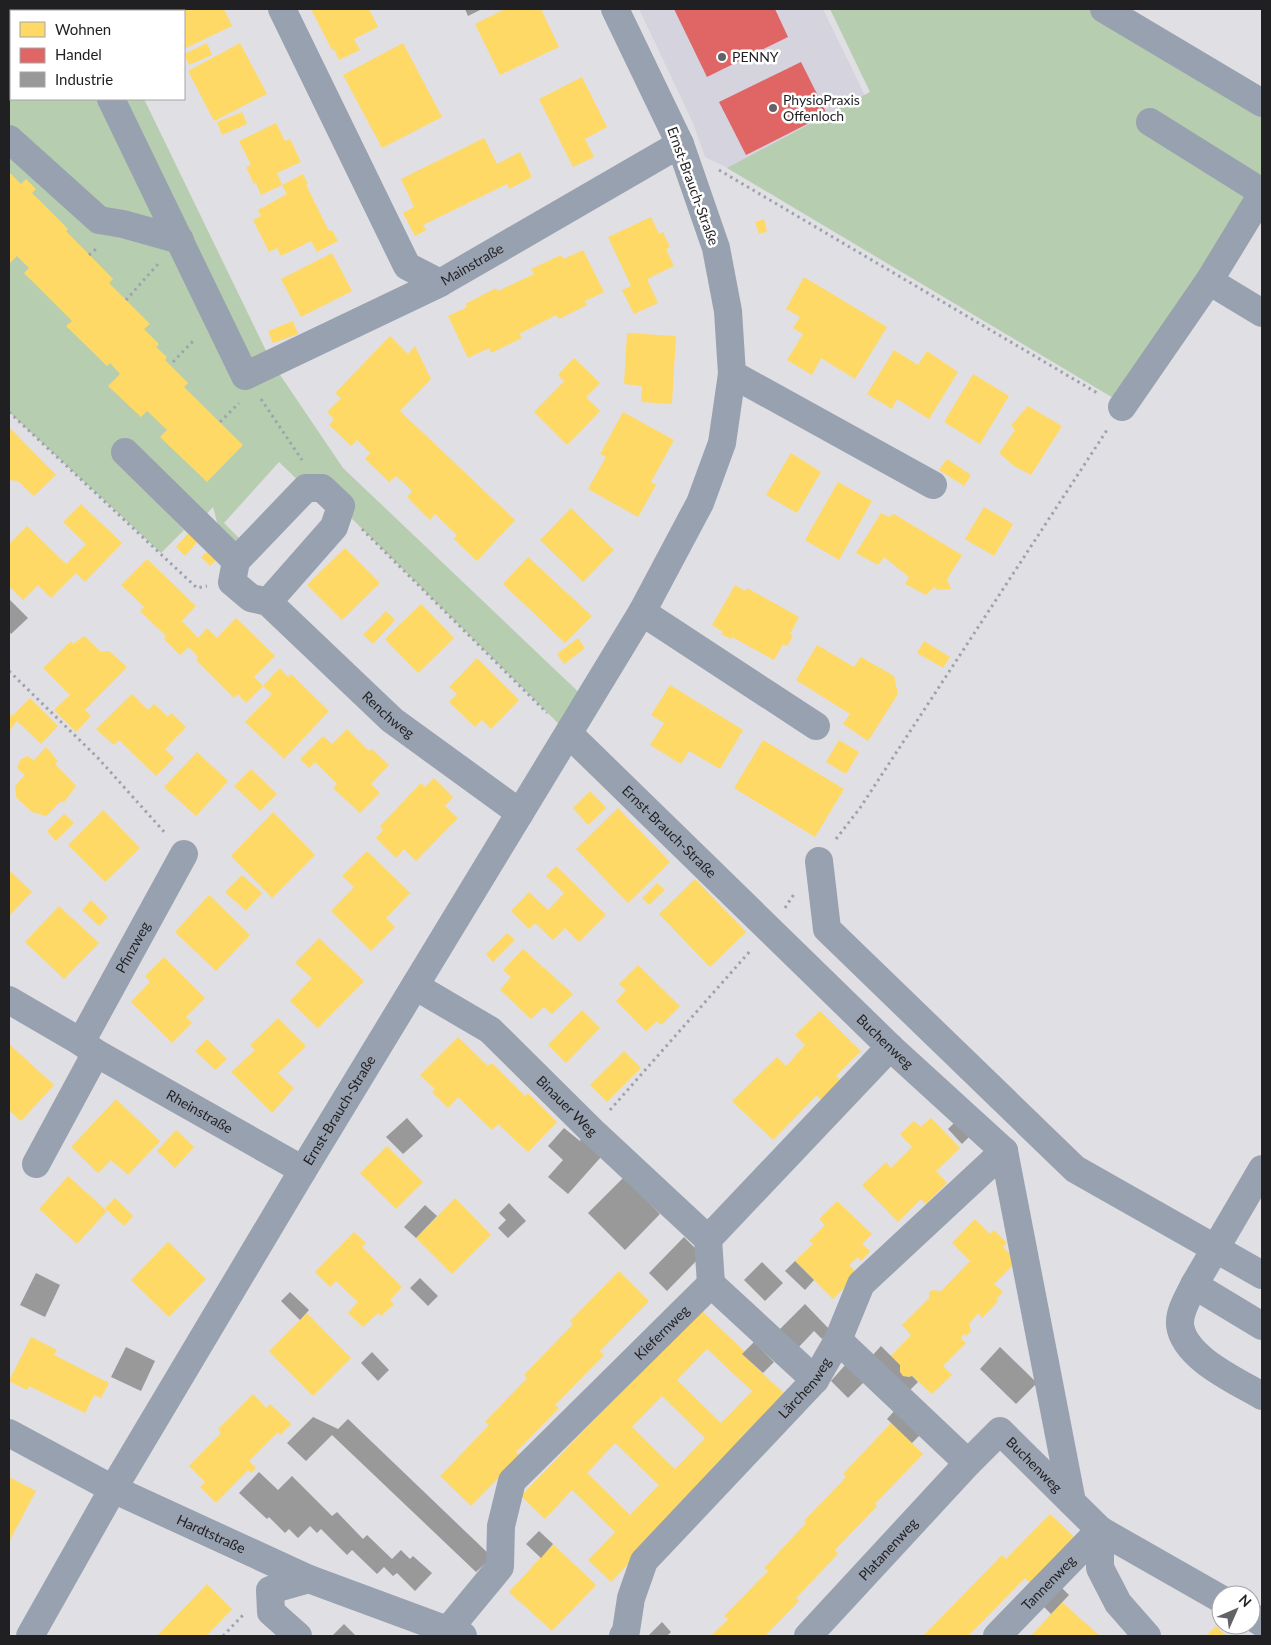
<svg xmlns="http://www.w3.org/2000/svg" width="1271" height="1645" font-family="Lato,sans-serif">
<rect width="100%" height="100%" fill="#e0dfe4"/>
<!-- built -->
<polygon fill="#d5d3de" points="639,9 823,9 871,108 738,173 705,157 693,123"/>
<!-- green -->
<g fill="#b7cdaf">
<polygon points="9,9 100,9 101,11 11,11 11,99 144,99 272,363 343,468 588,701 569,734 322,489 306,488 279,462 224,523 249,548 221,537 213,507 202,519 113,456 184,530 161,553 9,412"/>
<polygon points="830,9 1095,9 1262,107 1262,183 1120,402 727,168 870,92"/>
</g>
<!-- homes -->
<g fill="#ffd966" fill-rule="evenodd">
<polygon points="140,9 224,9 232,26 184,49 184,11 142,11"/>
<polygon points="311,9 369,9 378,27 354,39 360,50 339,60 334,49 332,50"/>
<polygon points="505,9 541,9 559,47 500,75 475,24"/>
<polygon points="207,43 212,55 189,65 184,54"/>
<polygon points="240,43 267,94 214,121 188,71"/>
<polygon points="403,43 442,117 382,148 343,75"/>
<polygon points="582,77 607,127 585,139 594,157 573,167 539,99"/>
<polygon points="242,112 247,124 222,135 217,122"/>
<polygon points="276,123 285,141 290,139 301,162 277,173 282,185 261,195 256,183 254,184 246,167 251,165 239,141"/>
<polygon points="484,138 497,164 520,152 532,177 509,189 507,184 423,225 426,230 415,236 403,213 414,207 401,179"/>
<polygon points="9,172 21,184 26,179 36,189 32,193 68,229 66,231 113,279 109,283 150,324 144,329 159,344 156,347 167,357 165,360 188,383 184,387 243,445 207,482 160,437 167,430 147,411 141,417 108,386 120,374 110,363 107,366 66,326 72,321 24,273 29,268 17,256 9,264"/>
<polygon points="303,174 308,184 306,185 329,231 332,230 338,241 317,252 311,241 281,256 277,248 269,252 253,220 261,216 258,210 287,194 282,185"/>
<polygon points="651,217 659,234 663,232 670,247 666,249 674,266 647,279 658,303 634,314 622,290 631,286 608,237"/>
<polygon points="764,219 767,231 759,234 755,222"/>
<polygon points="583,250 604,292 585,301 587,305 559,319 556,315 519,334 522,338 491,353 489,348 468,358 448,316 467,307 465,304 496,288 498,291 534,274 531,269 561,255 564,259"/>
<polygon points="332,253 352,291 301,317 281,279"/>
<polygon points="804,277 887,327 855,379 821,358 812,375 787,360 803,334 793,328 800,317 786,309"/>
<polygon points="293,321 298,334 273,343 268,331"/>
<polygon points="627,333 676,336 672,404 641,402 642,386 624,384"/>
<polygon points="390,336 408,354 415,346 431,379 400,411 515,520 477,561 454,539 457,535 435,514 430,520 407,497 412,491 396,476 389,482 365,459 370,453 357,440 351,446 329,425 334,419 327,412 341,398 335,393"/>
<polygon points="894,350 918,365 927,351 958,372 929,419 897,399 892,409 867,394"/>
<polygon points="574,358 600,383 586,397 600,411 567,445 534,412 564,381 558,375"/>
<polygon points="973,374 1009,396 980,444 944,422"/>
<polygon points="1028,406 1062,426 1031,475 1014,466 999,453 1015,430 1011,425"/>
<polygon points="623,412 674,440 651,482 656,485 638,517 588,489 606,457 600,454"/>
<polygon points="9,427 56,475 34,496 18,481 9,480"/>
<polygon points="791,453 821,472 797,513 766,495"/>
<polygon points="947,459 971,475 964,486 939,470"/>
<polygon points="838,482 872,501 839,560 805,540"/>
<polygon points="81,504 122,543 85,582 76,573 51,598 38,585 23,600 9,586 9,544 27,526 66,564 86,544 63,522"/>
<polygon points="984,507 1013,524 994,556 965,539"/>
<polygon points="571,508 614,550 583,582 540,540"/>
<polygon points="881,513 889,517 894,514 962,555 947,579 951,589 938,590 934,587 926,595 905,584 909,577 884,557 878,565 856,553"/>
<polygon points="190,531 199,540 185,556 176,547"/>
<polygon points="345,548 380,583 342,620 307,585"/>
<polygon points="207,552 216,560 210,566 201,557"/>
<polygon points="528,557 592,616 565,643 503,584"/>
<polygon points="147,559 196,606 182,621 198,638 207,628 217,638 236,618 275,656 254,677 263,686 280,668 288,677 291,674 329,711 284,759 245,722 272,694 263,686 246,703 238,694 234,698 196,660 198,657 189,647 180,655 164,639 166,636 140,611 144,607 121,585"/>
<polygon points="735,585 745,591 747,588 799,617 790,634 793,636 787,646 783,644 774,660 732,637 731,639 721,634 723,632 712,625"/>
<polygon points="421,604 454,638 418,673 385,639"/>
<polygon points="386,611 395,620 373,644 363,635"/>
<polygon points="84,636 101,652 109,651 127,667 85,710 91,716 76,732 54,710 70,695 43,668 71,641 73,644"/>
<polygon points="578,638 585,648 564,664 557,654"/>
<polygon points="924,641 950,657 943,668 917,653"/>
<polygon points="817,645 854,667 861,657 894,676 898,694 868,741 843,724 850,714 796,680"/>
<polygon points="477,658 519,700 491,729 482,720 475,727 449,702 457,694 449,687"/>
<polygon points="670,685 743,730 720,769 689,751 681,764 650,745 664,723 651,715"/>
<polygon points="132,694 148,710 154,704 168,717 171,713 186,727 165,749 174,758 156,776 119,740 114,745 96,729"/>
<polygon points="30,698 58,726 41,744 17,721 9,731 9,713 12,716"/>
<polygon points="347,729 369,751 372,749 389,765 371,784 380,793 360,813 333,788 337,784 315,762 309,768 300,759 323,736 332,744"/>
<polygon points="763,740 844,789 815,837 734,788"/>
<polygon points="839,740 859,752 846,774 826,762"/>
<polygon points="46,747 58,761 55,764 76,786 64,802 60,802 46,816 32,812 16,797 15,786 25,775 17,768 20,760 27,756 34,760"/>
<polygon points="197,752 228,781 196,816 164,787"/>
<polygon points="251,769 277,794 260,811 234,786"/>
<polygon points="434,778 453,797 445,806 458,818 416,861 404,849 396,858 376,838 383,830 380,826 421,783 425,787"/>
<polygon points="590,791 606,808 588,825 573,808"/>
<polygon points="618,808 670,862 628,903 576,849"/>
<polygon points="103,810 140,848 105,882 68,845"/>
<polygon points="273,812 315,855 272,898 231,856"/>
<polygon points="64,814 74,823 56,841 47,831"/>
<polygon points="367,851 410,893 386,918 395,927 371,951 331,911 354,887 342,876"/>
<polygon points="556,866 606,915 579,942 565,928 553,940 535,923 529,929 511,911 529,892 548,910 564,893 546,876"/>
<polygon points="9,870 32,892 9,916"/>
<polygon points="242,875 262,893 246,911 225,892"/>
<polygon points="695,879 746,932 710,967 659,914"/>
<polygon points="657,883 665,890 649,905 642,898"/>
<polygon points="209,895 250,935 216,971 175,932"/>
<polygon points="91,900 108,917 99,926 82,910"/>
<polygon points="59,906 99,943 64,979 25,942"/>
<polygon points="507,933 515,940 493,962 486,954"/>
<polygon points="319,938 364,981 318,1028 290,1001 312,978 295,963"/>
<polygon points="523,949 573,994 552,1014 544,1007 531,1019 500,990 511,977 503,970"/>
<polygon points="164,957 205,998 186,1017 192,1023 172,1043 131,1002 150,982 145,976"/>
<polygon points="638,965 680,1006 661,1025 657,1021 646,1031 616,1001 626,990 619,984"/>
<polygon points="582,1010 600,1028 566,1063 548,1045"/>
<polygon points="820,1011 861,1051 836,1076 844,1084 824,1104 817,1095 773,1140 732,1101 777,1057 786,1066 805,1045 795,1035"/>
<polygon points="278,1018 306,1046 278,1073 294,1088 272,1113 231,1072 255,1050 250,1045"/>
<polygon points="458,1037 488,1066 492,1063 525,1096 528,1093 557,1122 528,1152 498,1124 492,1130 458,1097 448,1108 432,1092 435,1089 420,1075"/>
<polygon points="207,1039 227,1059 215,1070 195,1051"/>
<polygon points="9,1044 54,1085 21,1121 9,1110"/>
<polygon points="624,1051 641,1068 607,1102 590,1085"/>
<polygon points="116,1099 160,1141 128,1175 111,1160 98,1173 71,1147"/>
<polygon points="931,1118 960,1148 936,1171 947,1183 926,1204 921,1199 898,1222 862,1185 886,1162 891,1168 912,1147 900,1134 914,1121 921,1127"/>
<polygon points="176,1130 194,1147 175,1168 157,1151"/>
<polygon points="387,1146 423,1182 396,1209 360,1173"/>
<polygon points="68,1176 107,1211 77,1244 39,1209"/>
<polygon points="115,1198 133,1216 124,1226 105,1208"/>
<polygon points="455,1198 491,1235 452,1274 416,1238"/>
<polygon points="837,1201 872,1234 862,1244 870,1251 861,1261 858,1257 849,1265 858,1274 833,1299 795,1261 813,1244 809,1241 825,1225 819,1219"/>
<polygon points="975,1219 990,1234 994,1230 1007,1243 1003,1247 1017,1261 994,1284 1003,1292 996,1299 998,1301 982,1318 978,1313 969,1324 971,1331 966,1336 964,1334 961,1338 966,1343 943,1366 952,1375 932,1394 912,1376 909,1377 903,1376 900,1372 900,1365 891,1356 911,1335 902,1325 929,1298 929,1292 932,1290 941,1291 970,1261 952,1243"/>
<polygon points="354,1232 366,1243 362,1247 402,1287 390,1300 394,1304 381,1316 378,1313 363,1327 348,1313 358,1302 336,1281 330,1287 315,1272"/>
<polygon points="168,1242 206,1279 169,1317 131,1280"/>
<polygon points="619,1271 649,1301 600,1351 604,1355 555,1405 559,1408 516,1452 520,1456 471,1506 440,1476 489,1425 485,1422 527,1378 524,1375 573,1324 570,1321"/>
<path d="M700,1309L744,1351L742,1354L789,1398L611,1582L588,1560L615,1532L572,1490L545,1519L521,1496ZM707,1349L752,1391L721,1423L677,1380ZM662,1396L705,1438L675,1469L632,1427ZM615,1443L659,1485L630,1515L587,1473Z"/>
<polygon points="307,1313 351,1358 313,1396 269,1351"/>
<polygon points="31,1337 57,1350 54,1355 109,1383 101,1398 94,1395 85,1413 29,1386 27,1390 9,1381"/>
<polygon points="253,1394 266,1408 270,1404 291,1424 280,1435 278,1432 249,1461 256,1468 251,1473 248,1470 216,1503 200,1487 205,1482 189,1466 221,1433 218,1429"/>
<polygon points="891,1423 923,1454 875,1504 877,1506 835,1550 838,1554 796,1598 799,1601 765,1636 711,1636 728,1619 724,1616 768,1571 764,1568 806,1523 804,1521 846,1477 843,1474"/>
<polygon points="9,1477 36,1491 9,1542"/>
<polygon points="1050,1514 1075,1538 1031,1584 1025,1578 968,1636 923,1636 1002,1555 1006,1559"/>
<polygon points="553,1544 596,1585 552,1631 509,1592"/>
<polygon points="207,1584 232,1609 215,1627 206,1636 157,1636"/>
<polygon points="1062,1602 1093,1630 1100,1636 1031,1636"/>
<polygon points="1216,1626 1226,1636 1206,1636"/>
</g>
<!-- shops -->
<g fill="#e06666">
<polygon points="674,9 775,9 788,37 707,77"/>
<polygon points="801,62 827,114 746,155 719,102"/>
</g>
<!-- industry -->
<g fill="#999">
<polygon points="465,9 482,9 468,16"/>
<polygon points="9,599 28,618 11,634 9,631"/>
<polygon points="407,1118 423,1136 403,1154 386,1137"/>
<polygon points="955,1122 969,1137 962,1144 948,1129"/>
<polygon points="564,1128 580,1141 581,1139 601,1157 568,1194 548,1177 563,1160 548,1146"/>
<polygon points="624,1177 660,1214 625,1250 588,1213"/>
<polygon points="509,1203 526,1221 508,1238 498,1228 506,1220 499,1213"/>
<polygon points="425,1205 437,1216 416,1238 404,1227"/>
<polygon points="684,1237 702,1255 667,1291 649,1273"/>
<polygon points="795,1261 814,1280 805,1290 785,1271"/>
<polygon points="762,1262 783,1283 765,1301 744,1280"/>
<polygon points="36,1273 60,1285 45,1317 20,1305"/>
<polygon points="420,1278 438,1296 428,1306 410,1288"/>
<polygon points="290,1292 309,1310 300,1320 281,1301"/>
<polygon points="805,1304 831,1331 822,1339 814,1331 796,1350 778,1331"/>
<polygon points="754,1342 774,1362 763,1373 742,1354"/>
<polygon points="881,1346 900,1365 900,1372 903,1376 909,1377 912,1376 918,1382 908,1392 871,1357"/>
<polygon points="126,1347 155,1361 141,1391 111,1377"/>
<polygon points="1000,1347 1037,1383 1016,1404 980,1369"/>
<polygon points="372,1352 389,1370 378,1381 361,1363"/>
<polygon points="846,1364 865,1381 848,1398 831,1381"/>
<polygon points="896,1409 922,1433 912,1443 887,1419"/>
<polygon points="313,1417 338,1429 348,1419 492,1557 476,1572 332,1435 306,1461 287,1443"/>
<polygon points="259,1472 278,1490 292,1476 332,1516 337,1512 363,1539 367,1535 392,1559 401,1550 410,1559 413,1556 432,1573 415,1591 397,1573 393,1576 384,1567 377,1574 352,1550 347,1555 321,1529 317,1533 310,1526 298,1538 289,1529 285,1533 269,1517 267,1519 239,1493"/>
<polygon points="539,1531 553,1544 541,1558 526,1544"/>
<polygon points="1060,1586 1069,1595 1051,1614 1042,1605"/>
<polygon points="662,1622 671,1632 667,1636 648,1636"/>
<polygon points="344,1624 356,1636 332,1636"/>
</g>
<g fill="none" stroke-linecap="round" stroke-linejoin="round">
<!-- path -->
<g stroke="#9ea3ad" stroke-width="3" stroke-dasharray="2.5 4" stroke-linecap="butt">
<polyline points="719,170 1099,394"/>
<polyline points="89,255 96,249"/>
<polyline points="126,300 159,263"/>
<polyline points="173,362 195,339"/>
<polyline points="261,399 302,460"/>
<polyline points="9,412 197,588 207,586"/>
<polyline points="220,422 239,403"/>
<polyline points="362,529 547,713"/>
<polyline points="9,671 98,758 166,834"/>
<polyline points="836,839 860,808 1107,430"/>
<polyline points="785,908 794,894"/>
<polyline points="610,1110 751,950"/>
<polyline points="223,1636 243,1615"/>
</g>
<!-- minor -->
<g stroke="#98a1af" stroke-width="28">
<polyline points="64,9 65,11"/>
<path id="s1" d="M282,9L407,266L440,283L680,144"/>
<polyline points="1104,9 1262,103"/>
<polyline points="9,77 11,74"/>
<polyline points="111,99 245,376 440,283"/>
<polyline points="1150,122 1262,192"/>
<polyline points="9,139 99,220 123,224 180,240"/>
<polyline points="1262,194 1209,281 1262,313"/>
<polyline points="732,374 933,485"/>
<polyline points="1122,407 1209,281"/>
<polyline points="125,452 236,561"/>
<path id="s2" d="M268,602L251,598L232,582L236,561L306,488H322L341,506L334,527L268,602L392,720L520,813"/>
<polyline points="642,612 816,726"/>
<path id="s3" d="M569,734L890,1047L1004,1151"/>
<polyline points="819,861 827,929 1075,1169 1262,1275"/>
<path id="s4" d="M415,986L490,1030L592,1131L708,1239"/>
<path id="s5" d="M9,1000L81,1042L96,1053L303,1170"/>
<path id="s6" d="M81,1042L184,854"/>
<polyline points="1004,1151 1072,1502"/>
<polyline points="36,1164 96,1053"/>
<polyline points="1262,1169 1194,1285 1262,1326"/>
<polyline points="711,1284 815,1380"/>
<path d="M1194,1285C1188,1298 1179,1311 1180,1325C1184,1358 1237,1381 1262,1396"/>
<polyline points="838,1340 968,1463"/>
<path id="s7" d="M9,1433L113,1489L309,1579L463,1636"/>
<polyline points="1100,1530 1100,1568 1118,1603 1147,1636"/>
<polyline points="1251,1616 1262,1623"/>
<path id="s8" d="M448,1630L500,1567L501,1526L512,1481L711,1284L708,1239L890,1047"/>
<path id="s9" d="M30,1636L113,1489L303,1170L642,612L700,503L722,443L732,374L728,311L716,248L680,144L615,9"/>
<polyline points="298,1636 271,1612 270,1590 309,1579"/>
<path id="s10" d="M623,1636L626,1631L631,1598L644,1561L815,1380L838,1340L861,1284L1004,1151"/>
<path id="s11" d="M808,1636L968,1463L1000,1431L1100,1530L1221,1599"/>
<path id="s12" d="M997,1636L1100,1530"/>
</g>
</g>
<!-- markers -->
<g fill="#636266" stroke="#fff" stroke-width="2">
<circle cx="722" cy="57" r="5"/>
<circle cx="773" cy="108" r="5"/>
</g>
<g text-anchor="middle" stroke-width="5" stroke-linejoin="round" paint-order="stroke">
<!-- poi labels -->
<g font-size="14" fill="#201f22" stroke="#fff" text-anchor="start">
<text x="732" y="62">PENNY</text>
<text x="783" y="105">PhysioPraxis<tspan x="783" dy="16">Offenloch</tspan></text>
</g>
<!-- street labels -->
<g font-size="14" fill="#201f22" stroke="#fff">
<text transform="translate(693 186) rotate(70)" y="5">Ernst-Brauch-Straße</text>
<text dy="5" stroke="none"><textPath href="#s1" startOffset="360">Mainstraße</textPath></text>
<text dy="5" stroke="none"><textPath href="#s2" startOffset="494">Renchweg</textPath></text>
<text dy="5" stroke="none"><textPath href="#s3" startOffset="140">Ernst-Brauch-Straße</textPath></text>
<text dy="5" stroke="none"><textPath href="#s6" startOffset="108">Pfinzweg</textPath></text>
<text dy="5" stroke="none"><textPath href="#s3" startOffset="441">Buchenweg</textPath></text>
<text dy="5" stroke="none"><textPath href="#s4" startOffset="195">Binauer Weg</textPath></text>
<text dy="5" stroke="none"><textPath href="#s5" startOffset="221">Rheinstraße</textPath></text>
<text dy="5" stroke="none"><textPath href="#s9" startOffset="610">Ernst-Brauch-Straße</textPath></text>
<text dy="5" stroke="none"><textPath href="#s8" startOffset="380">Kiefernweg</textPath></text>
<text dy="5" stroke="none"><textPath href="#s10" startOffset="315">Lärchenweg</textPath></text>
<text dy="5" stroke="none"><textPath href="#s11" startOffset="329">Buchenweg</textPath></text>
<text dy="5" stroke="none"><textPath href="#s7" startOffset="226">Hardtstraße</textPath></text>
<text dy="5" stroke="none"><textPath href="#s11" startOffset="118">Platanenweg</textPath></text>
<text dy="5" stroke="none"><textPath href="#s12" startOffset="74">Tannenweg</textPath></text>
</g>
</g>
<!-- border -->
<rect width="1271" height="1645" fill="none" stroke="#201f22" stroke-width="20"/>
<!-- legend -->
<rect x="10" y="10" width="175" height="90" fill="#ffffff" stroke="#a6a5a7"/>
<rect x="20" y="22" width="25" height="15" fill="#ffd966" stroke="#a6a5a7"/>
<text x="55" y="35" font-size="15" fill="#201f22">Wohnen</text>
<rect x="20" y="48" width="25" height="15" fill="#e06666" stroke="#a6a5a7"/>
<text x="55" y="60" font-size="15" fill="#201f22">Handel</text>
<rect x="20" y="72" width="25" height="15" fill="#999999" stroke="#a6a5a7"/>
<text x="55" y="85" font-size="15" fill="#201f22">Industrie</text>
<!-- north arrow -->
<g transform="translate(1236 1610) rotate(45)"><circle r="24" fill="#ffffff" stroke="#a6a5a7"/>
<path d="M0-4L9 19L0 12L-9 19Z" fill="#636266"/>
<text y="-8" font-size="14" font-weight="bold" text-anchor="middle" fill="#201f22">N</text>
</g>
</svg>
